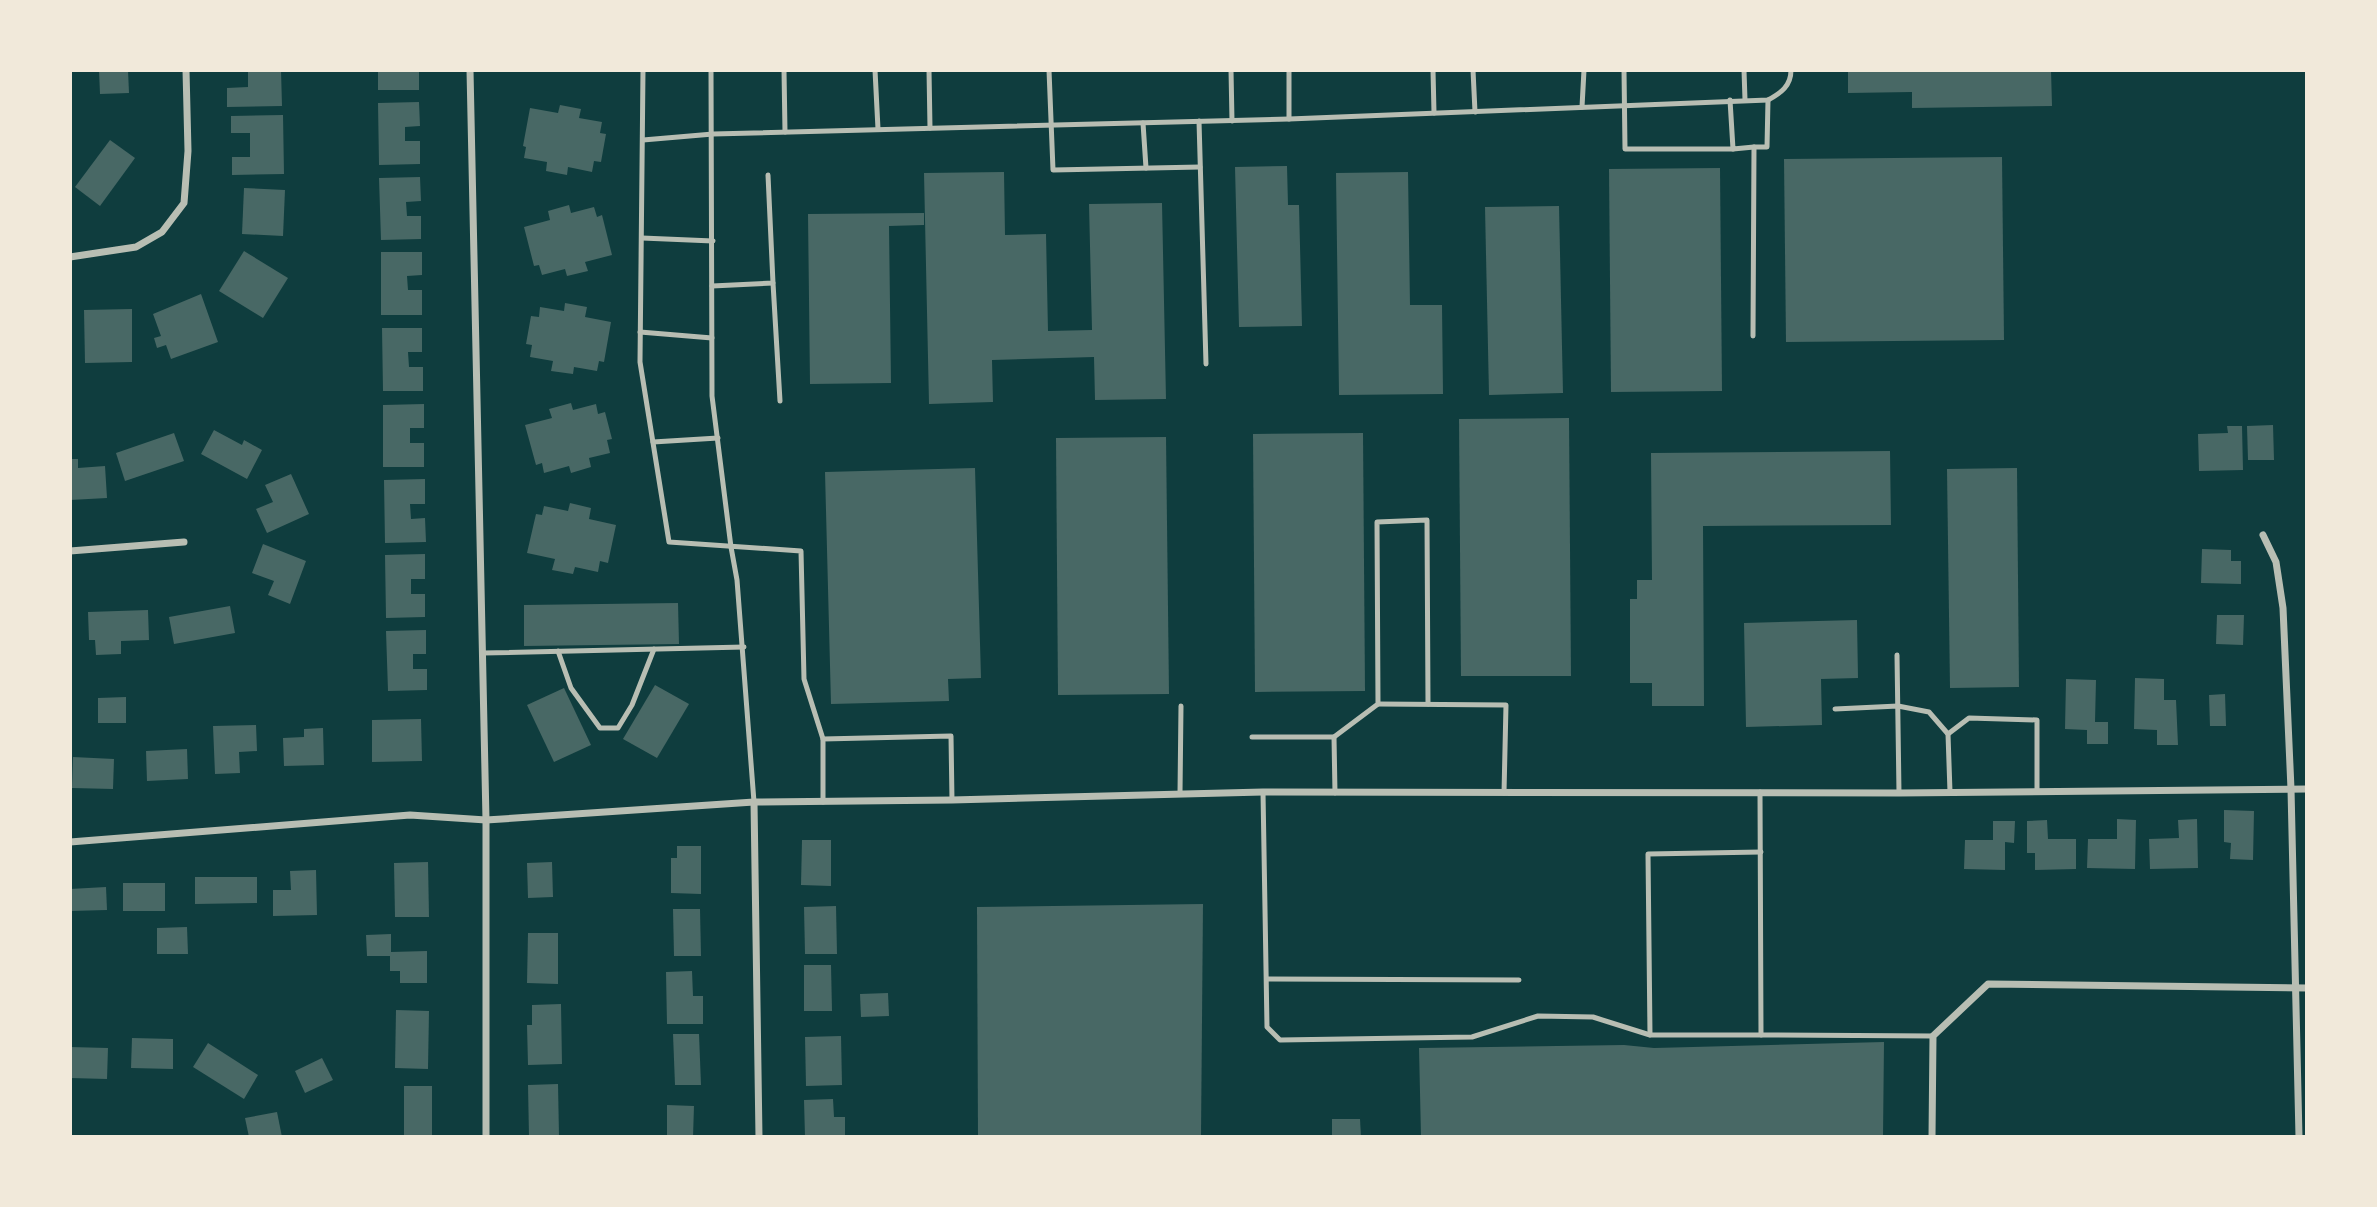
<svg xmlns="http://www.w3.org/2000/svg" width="2377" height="1207" font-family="'Fira Sans',sans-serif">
<rect width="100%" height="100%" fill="#0f3d3e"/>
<!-- building -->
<g fill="#486865">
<polygon points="99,70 128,70 129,93 100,94"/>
<polygon points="248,70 281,70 282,106 227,107 227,88 248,87"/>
<rect x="378" y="70" width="41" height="20"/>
<polygon points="1848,70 2051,70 2052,106 1912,108 1912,92 1848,93"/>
<polygon points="419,102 420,126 405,127 405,141 420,141 420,164 379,165 378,103"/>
<polygon points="560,105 581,109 579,118 602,122 600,133 606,134 601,162 594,161 592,172 568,167 567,175 546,171 547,162 524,158 526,147 523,146 530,108 558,113"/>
<polygon points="283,115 284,174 232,175 232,157 250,157 250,133 231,133 231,116"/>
<polygon points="110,140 135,158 100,206 75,187"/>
<polygon points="2002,157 2004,340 1786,342 1784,159"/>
<polygon points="1287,166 1288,205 1299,205 1302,326 1239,327 1235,167"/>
<polygon points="1720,168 1722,391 1611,392 1609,169"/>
<polygon points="1004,172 1005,235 1046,234 1048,331 1092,330 1089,204 1162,203 1166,399 1095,400 1094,357 992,360 993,402 929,404 924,173"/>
<polygon points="1408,172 1410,305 1442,305 1443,394 1339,395 1336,173"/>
<polygon points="420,177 421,201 406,202 407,216 421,216 421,239 381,240 379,178"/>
<polygon points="244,188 285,190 283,236 242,234"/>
<polygon points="569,205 571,213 594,207 597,217 602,215 612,255 585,262 588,271 567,276 565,269 542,275 539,265 534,266 524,227 550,220 548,211"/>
<polygon points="1559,206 1563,393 1489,395 1485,207"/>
<polygon points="924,213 924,225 889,226 891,383 810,384 808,214"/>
<polygon points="244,251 288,278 263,318 219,291"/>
<polygon points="381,252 422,252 422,275 407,276 408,290 422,290 422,315 381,315"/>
<polygon points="201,294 218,342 171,359 166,345 157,348 154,338 161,336 153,314"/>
<polygon points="565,303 587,307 585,317 611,322 604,362 599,361 597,371 574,367 573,374 551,371 553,361 530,357 532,345 526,344 531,316 539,317 540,307 564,311"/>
<polygon points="132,309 132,362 85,363 84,310"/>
<polygon points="382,328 422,328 422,352 408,352 409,367 423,367 423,391 383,391"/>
<polygon points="571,403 573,410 596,404 598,414 605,412 612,439 607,440 610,453 589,458 591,467 571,473 569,466 544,473 542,463 536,465 525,425 552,418 549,409"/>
<polygon points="424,404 424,428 410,428 410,443 424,443 424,467 383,467 383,405"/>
<polygon points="1569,418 1571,676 1461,676 1459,419"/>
<polygon points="2273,425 2274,460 2248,460 2247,426"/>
<polygon points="2227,426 2242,426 2243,470 2199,471 2198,434 2228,433"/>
<polygon points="214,430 242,445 244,440 262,450 247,479 201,454"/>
<polygon points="174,433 184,461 125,481 116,453"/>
<polygon points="1363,433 1365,691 1255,692 1253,434"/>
<polygon points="1166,437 1169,694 1058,695 1056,438"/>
<polygon points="1890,451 1891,525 1703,526 1704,706 1652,706 1652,683 1630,683 1630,599 1637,599 1637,580 1652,580 1651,453"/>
<polygon points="70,459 78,459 78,468 105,466 107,498 70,500"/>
<polygon points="975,468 981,678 948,679 949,701 831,704 825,472"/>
<polygon points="2017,468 2019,687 1950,688 1947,469"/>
<polygon points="291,474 309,514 267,533 256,509 273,502 265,485"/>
<polygon points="425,479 425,504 410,504 411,519 425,518 426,542 385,543 384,480"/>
<polygon points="570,503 591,508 589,519 616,525 608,563 600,561 598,572 575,567 573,574 552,570 555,559 527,553 536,514 542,515 544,506 568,511"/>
<polygon points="263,544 306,561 290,604 268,595 274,581 252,573"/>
<polygon points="2202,549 2231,550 2231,561 2241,561 2241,584 2201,583"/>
<polygon points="425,554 425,579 411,579 411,594 425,594 425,617 386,618 385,555"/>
<polygon points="678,603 679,644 524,646 524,605"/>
<polygon points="230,606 235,633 174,644 169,617"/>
<polygon points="148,610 149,640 121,641 121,654 96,655 95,640 89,640 88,612"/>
<polygon points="2217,615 2244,615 2243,645 2216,644"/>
<polygon points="1857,620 1858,678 1821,679 1822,725 1746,727 1744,623"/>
<polygon points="426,630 426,654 413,654 413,669 427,669 427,690 388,691 386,631"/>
<polygon points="2135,678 2164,679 2164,700 2176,700 2178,745 2157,745 2157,730 2134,729"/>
<polygon points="2066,679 2096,680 2095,722 2108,722 2108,744 2087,744 2087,730 2065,729"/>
<polygon points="655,685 689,704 657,758 623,739"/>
<polygon points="564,688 591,745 554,762 527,705"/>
<polygon points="2225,694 2226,726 2210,726 2209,695"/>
<polygon points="126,697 126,723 98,723 98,698"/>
<polygon points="421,719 422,761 372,762 372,720"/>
<polygon points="256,725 257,751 239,752 240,773 215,774 213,726"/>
<polygon points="323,728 324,765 284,766 283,738 304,737 304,729"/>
<polygon points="187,749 188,779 147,781 146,751"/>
<polygon points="73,757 114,759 113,789 72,788"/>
<polygon points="2224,810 2254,811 2253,860 2230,859 2231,843 2224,842"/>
<polygon points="2117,819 2136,820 2135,869 2087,868 2088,839 2117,839"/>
<polygon points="2197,819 2198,868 2150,869 2149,839 2179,838 2178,820"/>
<polygon points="2047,820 2048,839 2076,839 2076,869 2035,870 2035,853 2027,853 2027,821"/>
<polygon points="1993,821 2015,821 2014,843 2005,842 2005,870 1964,869 1965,840 1993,840"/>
<polygon points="802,840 831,840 831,886 801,885"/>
<polygon points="677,846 701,846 701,894 671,893 671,858 677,858"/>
<polygon points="428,862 429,917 395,917 394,863"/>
<polygon points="552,862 553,897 528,898 527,863"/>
<polygon points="316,870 317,915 273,916 273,890 291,890 290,871"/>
<polygon points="195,877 257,877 257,903 195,904"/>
<rect x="123" y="883" width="42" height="28"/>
<polygon points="106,887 107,910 70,911 70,889"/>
<polygon points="1203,904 1201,1137 978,1137 977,907"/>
<polygon points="836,906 837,954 805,954 804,907"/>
<polygon points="673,909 700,909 701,956 674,956"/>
<polygon points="187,927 188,954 157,954 157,928"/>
<polygon points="528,933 558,933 558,984 527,983"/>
<polygon points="391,934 391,952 427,951 427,983 400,983 400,971 390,971 390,956 367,956 366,935"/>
<polygon points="804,965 831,965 832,1011 804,1011"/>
<polygon points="692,971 693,996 703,996 703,1024 667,1024 666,972"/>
<polygon points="888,993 889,1016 861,1017 860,994"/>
<polygon points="561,1004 562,1064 528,1065 527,1025 532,1025 532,1005"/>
<polygon points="396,1010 429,1011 428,1069 395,1068"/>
<polygon points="673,1034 699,1034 701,1085 675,1085"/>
<polygon points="841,1036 842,1085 806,1086 805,1037"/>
<polygon points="132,1038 173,1039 173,1069 131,1068"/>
<polygon points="1884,1042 1883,1137 1421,1137 1419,1048 1624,1045 1654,1048"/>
<polygon points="208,1043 258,1075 244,1099 193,1067"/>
<polygon points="70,1047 108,1048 107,1079 70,1078"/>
<polygon points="322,1058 333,1080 305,1093 295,1071"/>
<polygon points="558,1084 559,1136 529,1137 528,1085"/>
<rect x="404" y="1086" width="28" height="51"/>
<polygon points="833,1099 834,1117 845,1117 845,1137 805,1137 804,1100"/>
<polygon points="667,1105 694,1106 693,1137 667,1137"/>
<polygon points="277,1112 282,1137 249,1137 245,1118"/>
<polygon points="1332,1119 1360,1119 1361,1137 1332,1137"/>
</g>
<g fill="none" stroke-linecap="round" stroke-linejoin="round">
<!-- service -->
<g stroke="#b8beb3" stroke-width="5">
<polyline points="643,70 640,362 669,542 801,551 804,679 823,739"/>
<polyline points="711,70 712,396 731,547 737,580 754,802"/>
<polyline points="784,70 785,132"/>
<polyline points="875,70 878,129"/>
<polyline points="929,70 930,128"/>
<polyline points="1049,70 1053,170 1200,167"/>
<polyline points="1231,70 1232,121"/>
<polyline points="1433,70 1434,113"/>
<polyline points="1473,70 1475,112"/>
<polyline points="1624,70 1625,149 1733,149"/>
<polyline points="1744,70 1745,100"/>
<polyline points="1730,100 1733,149 1754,147"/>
<polyline points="1582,107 1584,70"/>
<polyline points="1289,119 1289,70"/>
<polyline points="1199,121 1206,364"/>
<polyline points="1143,123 1146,168"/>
<path d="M643,140L713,134L1289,119L1768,100C1781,93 1791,86 1791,70"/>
<polyline points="642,238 713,241"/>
<polyline points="773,283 780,401"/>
<polyline points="712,286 773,283 768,175"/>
<polyline points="640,332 712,338"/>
<polyline points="1753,336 1754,147 1767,147 1768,100"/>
<polyline points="653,442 718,438"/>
<polyline points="558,651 571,688 600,728 618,728 632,705 654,649"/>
<polyline points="483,653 744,647"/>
<polyline points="1897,655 1899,793"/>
<polyline points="1378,704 1506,705 1504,793"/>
<polyline points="1835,709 1898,706 1929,712 1948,734 1950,792"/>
<polyline points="1948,734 1969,718 2037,720 2037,791"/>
<polyline points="1252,737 1334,737 1335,793"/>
<polyline points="1334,737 1378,704 1377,522 1427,520 1428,704"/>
<polyline points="1263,792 1267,1027 1280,1040 1472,1037 1538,1016 1593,1017 1650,1035 1761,1035"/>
<polyline points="1760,792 1761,1035 1933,1036"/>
<polyline points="1180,793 1181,706"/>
<polyline points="823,802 823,739 951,736 952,800"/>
<polyline points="1267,979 1519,980"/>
<polyline points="1650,1035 1648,854 1761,852"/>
</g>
<!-- minor -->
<g stroke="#b8beb3" stroke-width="7">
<polyline points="470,70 486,820 486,1137"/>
<polyline points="70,257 136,247 162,232 184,203 188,151 186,70"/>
<polyline points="2263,535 2276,562 2283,608 2291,789 2299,1137"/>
<polyline points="70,551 184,542"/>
<polyline points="754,802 759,1137"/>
<polyline points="70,842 410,815 486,820 754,802 952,800 1263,792 1899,793 2307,789"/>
<polyline points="1932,1137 1933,1036 1988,984 2307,988"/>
</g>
</g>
<!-- border -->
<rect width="2377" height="1207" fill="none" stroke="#f1e9da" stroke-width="144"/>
</svg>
